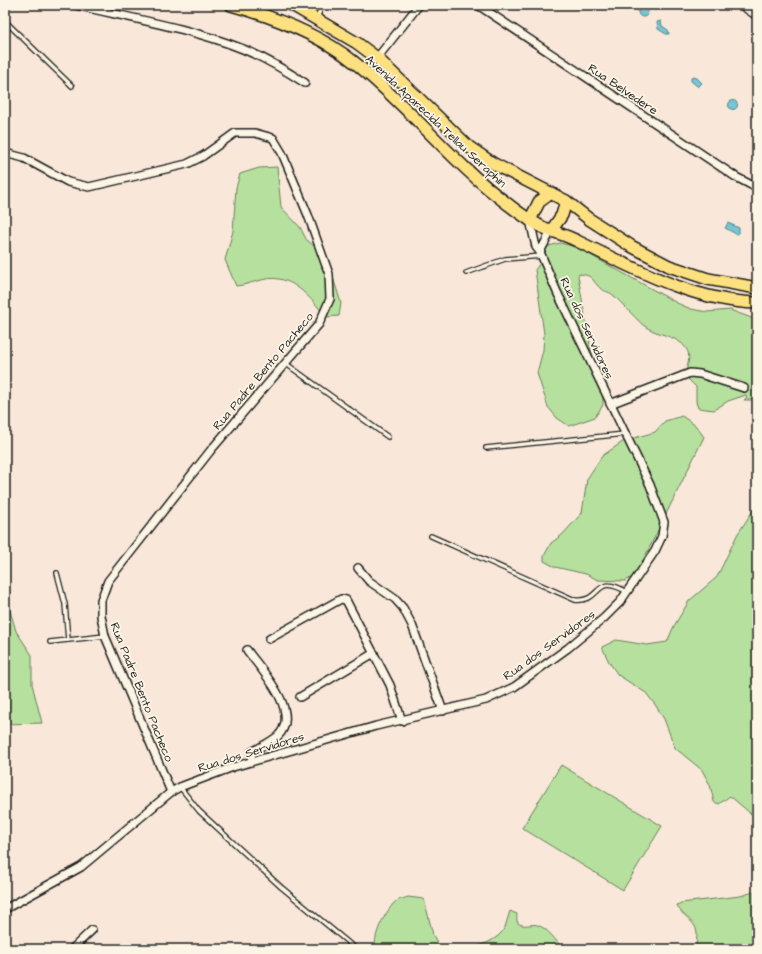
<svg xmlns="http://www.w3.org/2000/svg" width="762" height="954" font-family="'Architects Daughter',sans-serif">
<rect width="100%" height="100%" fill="#f9e8d9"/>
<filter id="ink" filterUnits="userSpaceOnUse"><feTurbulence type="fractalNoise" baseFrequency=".025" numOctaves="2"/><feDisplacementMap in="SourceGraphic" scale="8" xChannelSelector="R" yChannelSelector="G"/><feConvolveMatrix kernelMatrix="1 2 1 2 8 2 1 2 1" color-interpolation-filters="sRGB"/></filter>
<g filter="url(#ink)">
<!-- green -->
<g fill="#b6e09d" stroke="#697e5c">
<path d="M277,167L281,207L300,227L306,239L317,249L331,271L341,303L339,316L326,317C315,303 298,282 279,279C266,276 249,285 236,286L225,260L233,231L236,188L240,174L259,168Z"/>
<path d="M560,243L576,247L677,303L691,309L707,312L730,310L757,320V400H744L747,397L746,395L728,401L714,410L698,408L696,402V387L684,375C687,367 692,357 686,348C677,335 655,335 643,325C632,315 623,304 612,294C609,292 604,291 601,289C592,281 594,275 579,274L578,276L591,350L603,391V405L595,417L569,426L557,418L548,407L537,373L543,350L544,334L535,270L542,260L539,254L549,246Z"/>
<polygon points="682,416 696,426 704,437 636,575 625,581 598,580 586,574 555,567 544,561 544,556 551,543 562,535 582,513 587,479 602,456 624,441 655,432 665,421"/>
<polygon points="757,508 757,819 730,796 719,804 714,802 710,785 702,770 675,748 664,719 656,706 646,693 618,675 609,662 602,647 616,640 647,645 667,642 674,626 689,601 717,577 737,535 754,509"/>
<polygon points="7,600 16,631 32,655 32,684 42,723 5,724 5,603"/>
<polygon points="561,765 662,826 623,890 522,828"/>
<path d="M757,891V949H696C696,944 697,937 697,932C695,920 681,916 677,905L681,903L740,896Z"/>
<path d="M408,897L424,899L433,935L439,946L449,949H376C372,936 385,913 394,903C398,899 403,899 408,897Z"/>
<path d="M510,911L517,914C517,917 516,920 518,923C524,928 532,923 537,925C548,928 556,941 563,949H463C478,947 499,941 505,927C507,922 508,916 510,911Z"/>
</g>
<!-- water -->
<g fill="#78c6d5" stroke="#53828b">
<circle cx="643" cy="12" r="5"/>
<polygon points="661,21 662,26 668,30 669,34 666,34 658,29 657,22"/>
<polygon points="694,77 697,78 702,83 699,86 697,86 691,81 691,78"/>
<circle cx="733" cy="105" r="4.5"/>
<polygon points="728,223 739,228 739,233 736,234 725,228"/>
</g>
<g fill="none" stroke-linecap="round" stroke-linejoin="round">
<defs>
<g id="service">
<polyline points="317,18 322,5"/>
<polyline points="5,21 72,86"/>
<polyline points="466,273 505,259 542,256"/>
<polyline points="285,363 388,437"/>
<polyline points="486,448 625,434"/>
<path d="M431,536L575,600C603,603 593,572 627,592"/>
<polyline points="57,573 65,604 68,640"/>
<polyline points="50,642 105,636"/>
<polyline points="180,787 199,811 281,887 356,949"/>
</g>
<g id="minor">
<path d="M75,5C130,18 190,28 243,49C265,58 285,70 305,83"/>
<polyline points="478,5 736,177 757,188"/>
<polyline points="741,5 757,16"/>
<polyline points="377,58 419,5"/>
<polyline points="5,153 24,158 68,182 89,187 187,164 203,156 235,133 255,133 273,138 282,153 308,215 329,274 330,299 319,324 211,450 108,581 101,600 101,616 105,636 171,792"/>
<polyline points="540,252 551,231"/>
<polyline points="610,404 690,373 700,374 744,388"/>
<polyline points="358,568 369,581 395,599 403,608 412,625 443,711"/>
<polyline points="269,639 341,599 346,600 390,685 402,721"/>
<path d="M247,650C261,670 302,712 278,736C271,742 260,747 252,752L251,762"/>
<polyline points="300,697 374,653"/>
<polyline points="5,909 81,867 171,792 180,787 233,767 376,726 486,700 514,687 568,648 604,618 620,602 655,551 662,536 664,522 650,485 557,292 540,252 536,247 530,220"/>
<polyline points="72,949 92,930"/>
</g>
<g id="primary">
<path d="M231,5C274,17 319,34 354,62C409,106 452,163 509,205C519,213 531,221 542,227C553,232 566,235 577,241C634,268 692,301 757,303"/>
<polyline points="292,5 357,43 377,58 469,147 494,164 566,201 589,219 631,246 669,266 708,279 757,288"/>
<polyline points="530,220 539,202 551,193"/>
<polyline points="551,231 562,215 566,201"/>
</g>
</defs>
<!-- service casing -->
<use href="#service" stroke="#1c1c1c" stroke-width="6"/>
<!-- minor casing -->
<use href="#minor" stroke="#1c1c1c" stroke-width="10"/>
<!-- primary casing -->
<use href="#primary" stroke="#1c1c1c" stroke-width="14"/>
<!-- service -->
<use href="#service" stroke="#fcf5e5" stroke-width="3.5"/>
<!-- minor -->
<use href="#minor" stroke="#fcf5e5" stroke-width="7"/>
<!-- primary -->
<use href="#primary" stroke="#fde080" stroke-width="11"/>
</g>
</g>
<g text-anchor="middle" stroke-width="3.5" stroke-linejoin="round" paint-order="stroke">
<!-- street labels -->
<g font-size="12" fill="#1c1c1c" stroke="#fcf5e5">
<text transform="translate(623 89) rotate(34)" y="4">Rua Belvedere</text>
<text transform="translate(436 121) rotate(43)" y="4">Avenida Aparecida Tellau Seraphin</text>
<text transform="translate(587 328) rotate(65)" y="4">Rua dos Servidores</text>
<text transform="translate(263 371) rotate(-50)" y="4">Rua Padre Bento Pacheco</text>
<text transform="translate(549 645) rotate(-36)" y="4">Rua dos Servidores</text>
<text transform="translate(142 692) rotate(68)" y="4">Rua Padre Bento Pacheco</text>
<text transform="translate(251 752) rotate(-17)" y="4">Rua dos Servidores</text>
</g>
</g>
<!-- margin -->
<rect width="762" height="954" fill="none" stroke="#fcf5e5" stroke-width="20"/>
<rect x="10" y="10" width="742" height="934" fill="none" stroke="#1c1c1c" stroke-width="1.5" filter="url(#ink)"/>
</svg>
